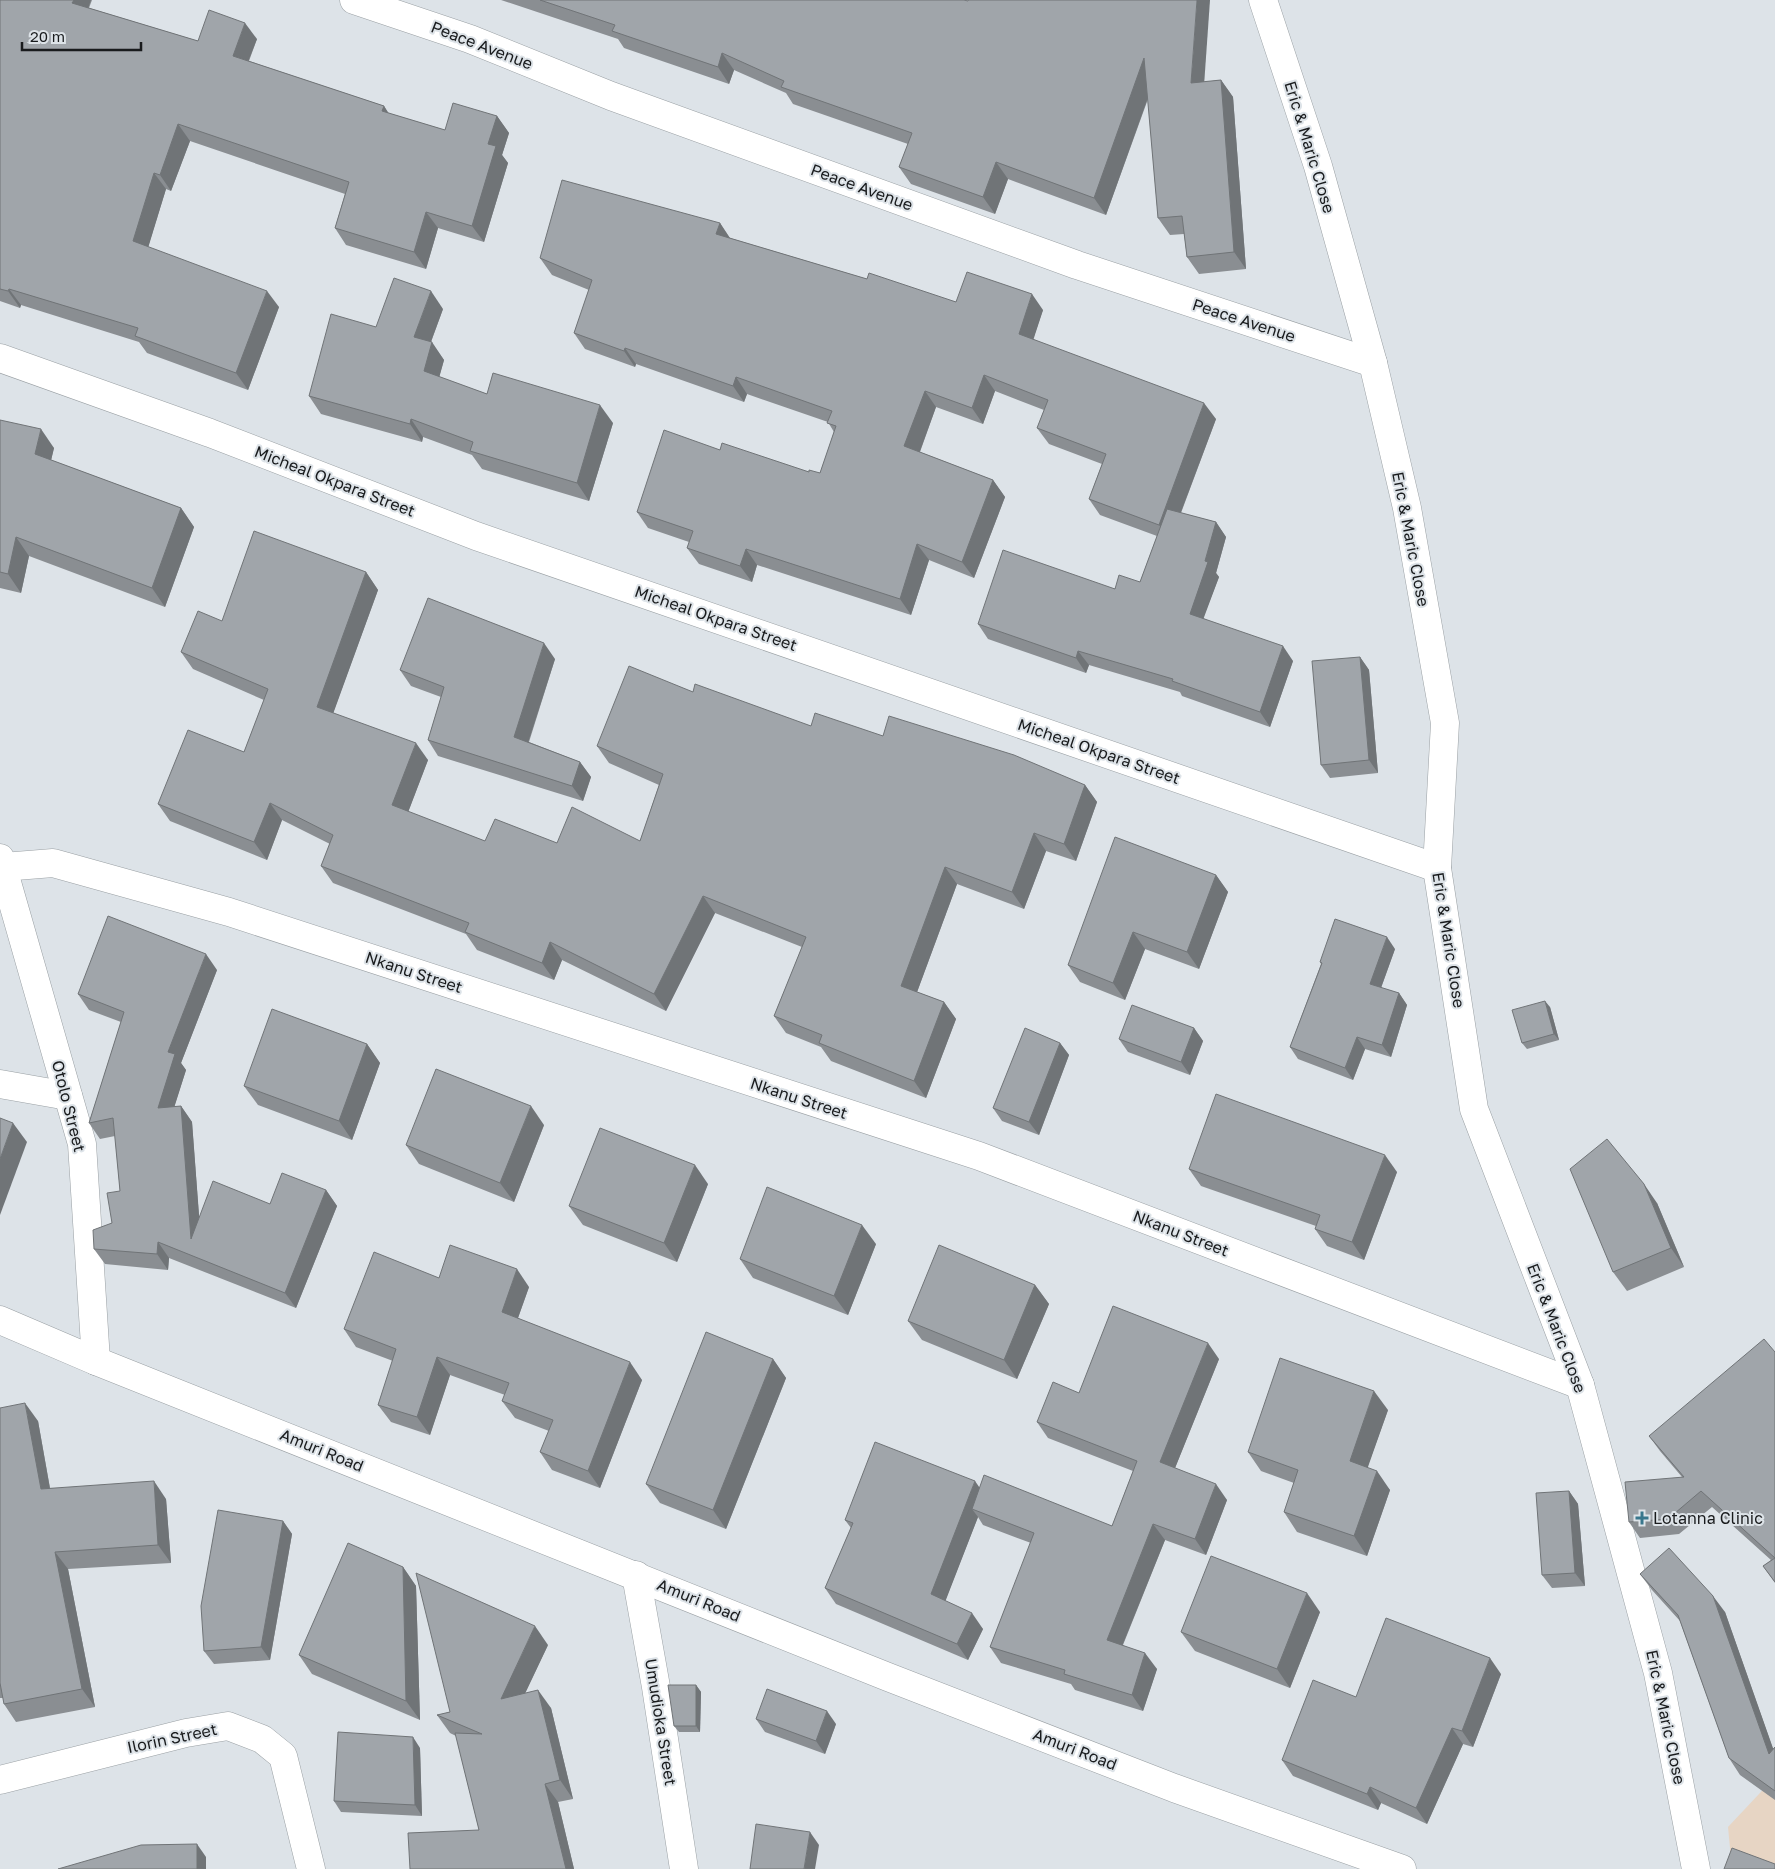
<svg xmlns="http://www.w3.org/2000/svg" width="1775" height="1869" font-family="'Golos Text',sans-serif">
<rect width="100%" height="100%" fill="#dde3e8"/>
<!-- medical -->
<polygon fill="#e7d5c4" points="1775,1777 1775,1869 1732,1869 1728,1827"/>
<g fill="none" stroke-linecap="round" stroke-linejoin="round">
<defs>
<g id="minor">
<polyline points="354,0 470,39 611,96 1077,265 1373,363"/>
<polyline points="1263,0 1318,166 1373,363 1407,508 1445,723 1437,868 1474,1109 1580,1385 1658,1673 1696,1869"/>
<polyline points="0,358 210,433 476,536 1437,868"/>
<polyline points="0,858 82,1144 96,1361"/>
<polyline points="3,867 53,863 229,912 979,1156 1580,1385"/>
<polyline points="0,1084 68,1096"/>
<polyline points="636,1575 656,1687 684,1869"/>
<polyline points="0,1780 186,1733 228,1726 262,1739 283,1756 311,1869"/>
</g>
<polyline id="secondary" points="0,1320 96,1361 888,1677 1174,1788 1402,1869"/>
</defs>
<!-- minor casing -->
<use href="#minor" stroke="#9aa0a4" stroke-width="29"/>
<!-- secondary casing -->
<use href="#secondary" stroke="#9aa0a4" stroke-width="29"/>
<!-- minor -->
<use href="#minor" stroke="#fff" stroke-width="28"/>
<!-- secondary -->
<use href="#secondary" stroke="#fff" stroke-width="28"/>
</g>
<!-- wall -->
<g fill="#8a8e92">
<polygon points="0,0 92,0 89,8 198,41 257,39 249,61 384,106 388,113 445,130 497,116 509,133 502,155 508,163 484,242 438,228 426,269 346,245 335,228 345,194 190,141 171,191 166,189 148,247 279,307 248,390 147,353 139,342 21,305 20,308 0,301"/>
<polygon points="501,0 964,0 1204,82 1221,80 1233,97 1246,269 1199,274 1187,257 1184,234 1170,235 1158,218 1148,99 1106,215 1008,179 995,214 911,184 899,167 908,144 793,104 786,93 734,70 729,84 624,48 618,39"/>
<polygon points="720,223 730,238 867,279 956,302 1043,310 1033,339 1216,419 1181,513 1216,522 1226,537 1216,573 1219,577 1203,618 1293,661 1270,727 1182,696 1180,692 1089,665 1086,673 988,639 978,624 1140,582 1157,536 1100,515 1089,499 1102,464 1049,444 1037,428 1044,410 995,391 983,424 936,407 920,452 993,480 1005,497 974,578 929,560 911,615 757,565 752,582 699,564 687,548 689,542 648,528 637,512 720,450 809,472 820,473 834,432 828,422 747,394 744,402 636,364 635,367 585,349 574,333 589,290 552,275 540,258"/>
<polygon points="443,309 431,342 444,360 439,377 487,394 613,423 589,501 482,469 472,455 423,437 422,442 321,414 309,396"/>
<polygon points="0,420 54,448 51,460 181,508 194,527 165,607 29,556 21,593 0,588"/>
<polygon points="366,572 378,590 333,713 428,760 408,812 485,841 557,843 640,841 659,785 609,763 597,746 693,692 811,726 883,736 1085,785 1097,802 1076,861 1046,851 1024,909 957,884 917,992 944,1002 956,1019 926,1098 831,1061 821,1047 786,1033 774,1016 802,947 715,913 666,1011 562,960 554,980 477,950 466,934 333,883 321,866 330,844 282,820 267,860 170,821 158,804 244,752 264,700 193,669 181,652 222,621"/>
<polygon points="1360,657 1369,670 1378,773 1330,778 1321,765"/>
<polygon points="555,659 529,742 580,762 591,777 583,801 438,756 428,740 441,697 411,686 400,670"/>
<polygon points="1216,875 1228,892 1199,969 1145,949 1125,1000 1080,982 1068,965"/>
<polygon points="1395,949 1381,988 1399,993 1407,1005 1391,1057 1365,1049 1353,1080 1298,1059 1290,1047 1321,964 1320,962"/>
<polygon points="217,970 181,1063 186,1070 174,1107 181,1106 192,1122 199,1217 270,1204 326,1190 337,1206 296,1308 169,1258 168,1270 105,1264 94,1249 112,1223 120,1191 115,1136 100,1139 89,1123 121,1022 89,1010 78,994"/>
<polygon points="1550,1007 1559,1040 1527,1049 1522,1043"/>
<polygon points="1194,1028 1203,1041 1190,1075 1128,1052 1119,1039"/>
<polygon points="1060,1043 1069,1055 1039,1135 1002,1121 993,1108"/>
<polygon points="367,1044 380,1063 352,1140 258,1105 244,1086"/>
<polygon points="544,1125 514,1202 419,1164 406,1145"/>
<polygon points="1189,1169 1397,1172 1364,1260 1327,1246 1315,1229 1316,1226 1201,1186"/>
<polygon points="708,1184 677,1262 583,1225 569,1206"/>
<polygon points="1657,1203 1684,1267 1627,1291 1613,1272"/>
<polygon points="876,1244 848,1315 753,1278 740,1259"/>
<polygon points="439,1278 529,1287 518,1318 642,1380 600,1488 552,1470 540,1452 549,1431 515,1418 502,1401 505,1395 450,1375 430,1435 391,1422 378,1405 393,1361 356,1347 344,1329"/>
<polygon points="1035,1285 1049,1304 1017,1379 922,1340 908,1321"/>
<polygon points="1775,1352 1775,1583 1763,1566 1771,1560 1712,1507 1679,1534 1640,1538 1629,1522 1682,1477 1660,1451 1649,1436"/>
<polygon points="773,1359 786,1378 726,1529 660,1503 646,1484"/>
<polygon points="1219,1359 1175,1468 1227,1500 1206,1555 1165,1540 1123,1645 1157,1669 1143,1711 1075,1690 1071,1684 1001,1663 990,1647 1031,1543 983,1525 978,1517 945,1601 983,1629 968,1660 836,1604 825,1588 851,1528 845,1520 980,1488 1112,1526 1133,1471 1048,1438 1037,1422 1079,1393"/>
<polygon points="0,1408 38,1421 50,1488 166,1499 171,1563 68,1569 95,1707 16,1722 4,1704 3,1698 0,1698"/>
<polygon points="1388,1410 1367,1468 1390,1490 1367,1556 1297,1532 1284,1512 1294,1483 1261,1471 1248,1452"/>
<polygon points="1569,1491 1578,1504 1585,1586 1552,1588 1542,1575"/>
<polygon points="283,1521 292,1534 270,1660 214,1664 204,1651"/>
<polygon points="403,1567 416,1586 420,1720 312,1674 299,1655"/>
<polygon points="1640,1574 1725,1612 1773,1749 1775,1747 1775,1800 1740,1775 1729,1758 1680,1621 1652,1590"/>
<polygon points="1320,1612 1290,1688 1195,1651 1181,1632"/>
<polygon points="548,1645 525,1693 551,1708 573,1799 558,1802 574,1869 410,1869 479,1830 456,1736 450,1733 437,1715 450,1712"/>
<polygon points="1501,1674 1473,1747 1463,1744 1427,1824 1381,1803 1378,1810 1293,1776 1282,1760 1356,1697"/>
<polygon points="696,1685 701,1692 700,1732 679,1732 674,1726"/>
<polygon points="756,1719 836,1724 825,1754 765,1732"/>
<polygon points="420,1748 422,1816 341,1812 334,1801"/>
</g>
<!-- shaded-wall -->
<g fill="#707477">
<polygon points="74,0 91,0 84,20 72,3"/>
<polygon points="1197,0 1210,0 1203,100 1191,83"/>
<polygon points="245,23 257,39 244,72 233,56"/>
<polygon points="722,53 734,70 729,84 718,67"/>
<polygon points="1144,58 1156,75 1106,215 1094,198"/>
<polygon points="1221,80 1233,97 1246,269 1234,252"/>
<polygon points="384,106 395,123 382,111"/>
<polygon points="497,116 509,133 502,155 508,163 484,242 472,226 488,144"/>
<polygon points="178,124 190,141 171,191 160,175"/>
<polygon points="996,162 1008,179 995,214 983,197"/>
<polygon points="154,173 166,189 145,258 133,241"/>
<polygon points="426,212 438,228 426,269 414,252"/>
<polygon points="720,223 731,240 716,234"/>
<polygon points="9,289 21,305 20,308 8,291"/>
<polygon points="267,291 279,307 248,390 236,373"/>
<polygon points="431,291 443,309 426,355 414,337"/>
<polygon points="1032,294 1043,310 1030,350 1019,334"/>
<polygon points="432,342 444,360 436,389 424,371"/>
<polygon points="625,348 636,364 635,367 624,351"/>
<polygon points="984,375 995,391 983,424 972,408"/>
<polygon points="736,377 747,394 744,402 733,386"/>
<polygon points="925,391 936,407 916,462 904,446"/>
<polygon points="1204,403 1216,419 1170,541 1159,525"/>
<polygon points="600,405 613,423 589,501 577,483"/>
<polygon points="411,419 423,437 422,442 410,424"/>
<polygon points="41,429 54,448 48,473 35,454"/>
<polygon points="993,480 1005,497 974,578 962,562"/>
<polygon points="181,508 194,527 165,607 152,588"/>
<polygon points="1216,522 1226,537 1216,573 1219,577 1200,628 1190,614 1205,561"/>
<polygon points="16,537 29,556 21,593 8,574"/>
<polygon points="917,544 929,560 911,615 900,599"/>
<polygon points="746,549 757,565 752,582 740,566"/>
<polygon points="366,572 378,590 329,725 317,707"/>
<polygon points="544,643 555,659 525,752 514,737"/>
<polygon points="1283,646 1293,661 1270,727 1260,712"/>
<polygon points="1078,651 1089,665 1086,673 1076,658"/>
<polygon points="1360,657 1369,670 1378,773 1369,760"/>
<polygon points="416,743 428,760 404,823 392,805"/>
<polygon points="580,762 591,777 583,801 572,786"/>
<polygon points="1085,785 1097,802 1076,861 1064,844"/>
<polygon points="270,803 282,820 267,860 254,842"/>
<polygon points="1034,833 1046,851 1024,909 1012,892"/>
<polygon points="945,867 957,884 913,1003 901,986"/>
<polygon points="1216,875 1228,892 1199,969 1187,952"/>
<polygon points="703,896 715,913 666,1011 654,994"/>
<polygon points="1133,932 1145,949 1125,1000 1113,983"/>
<polygon points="1387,937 1395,949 1378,996 1370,984"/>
<polygon points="550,942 562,960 554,980 542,963"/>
<polygon points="206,954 217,970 181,1063 186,1070 169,1124 158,1108 168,1052"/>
<polygon points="1399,993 1407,1005 1391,1057 1382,1045"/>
<polygon points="1545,1001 1550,1007 1559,1040 1554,1034"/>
<polygon points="944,1002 956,1019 926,1098 914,1081"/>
<polygon points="1194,1028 1203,1041 1190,1075 1181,1062"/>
<polygon points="1357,1037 1365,1049 1353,1080 1345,1068"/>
<polygon points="1060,1043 1069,1055 1039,1135 1029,1122"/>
<polygon points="367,1044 380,1063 352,1140 339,1121"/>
<polygon points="181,1106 192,1122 202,1254 191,1239"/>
<polygon points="531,1106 544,1125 514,1202 500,1183"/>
<polygon points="13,1123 27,1142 0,1215 0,1159"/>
<polygon points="1385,1155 1397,1172 1364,1260 1352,1242"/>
<polygon points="695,1165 708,1184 677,1262 664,1243"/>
<polygon points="1644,1184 1657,1203 1684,1267 1671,1248"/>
<polygon points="326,1190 337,1206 296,1308 285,1293"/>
<polygon points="862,1225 876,1244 848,1315 834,1296"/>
<polygon points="158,1242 169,1258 168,1270 157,1254"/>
<polygon points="517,1269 529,1287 514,1329 502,1312"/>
<polygon points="1035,1285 1049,1304 1017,1379 1004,1360"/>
<polygon points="1208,1343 1219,1359 1171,1478 1160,1462"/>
<polygon points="437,1357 450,1375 430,1435 417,1417"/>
<polygon points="773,1359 786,1378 726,1529 713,1510"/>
<polygon points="630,1362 642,1380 600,1488 588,1471"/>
<polygon points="1374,1391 1388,1410 1363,1481 1350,1461"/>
<polygon points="25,1403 38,1421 53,1506 41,1489"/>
<polygon points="1377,1471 1390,1490 1367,1556 1354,1536"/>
<polygon points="154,1481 166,1499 171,1563 158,1545"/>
<polygon points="975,1481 986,1497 972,1509 978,1517 942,1610 931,1594"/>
<polygon points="1216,1484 1227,1500 1206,1555 1195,1539"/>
<polygon points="1569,1491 1578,1504 1585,1586 1575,1573"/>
<polygon points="283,1521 292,1534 270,1660 261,1647"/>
<polygon points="1153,1524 1165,1540 1118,1656 1107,1640"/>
<polygon points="55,1552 68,1569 95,1707 82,1689"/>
<polygon points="403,1567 416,1586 420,1720 406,1701"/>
<polygon points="1307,1593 1320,1612 1290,1688 1277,1669"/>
<polygon points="1713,1596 1725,1612 1775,1754 1769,1754"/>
<polygon points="972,1613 983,1629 968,1660 957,1644"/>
<polygon points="535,1626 548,1645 514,1717 501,1699"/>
<polygon points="1145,1653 1157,1669 1143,1711 1132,1695"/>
<polygon points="1490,1658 1501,1674 1473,1747 1462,1731"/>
<polygon points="696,1685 701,1692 700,1732 696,1726"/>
<polygon points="538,1690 551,1708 573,1799 560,1780"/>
<polygon points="827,1711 836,1724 825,1754 816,1741"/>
<polygon points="1452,1728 1463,1744 1427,1824 1416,1808"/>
<polygon points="413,1737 420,1748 422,1816 415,1805"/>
<polygon points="545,1784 558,1802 574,1869 566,1869"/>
<polygon points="1370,1787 1381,1803 1378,1810 1367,1794"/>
<polygon points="810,1832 819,1845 815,1869 804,1869"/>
<polygon points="197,1844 206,1857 206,1869 197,1869"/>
</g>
<!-- building -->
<g fill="#a0a5aa" stroke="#707477">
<polygon points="0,0 74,0 72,3 198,41 209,10 245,23 233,56 384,106 382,111 445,130 453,103 497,116 488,144 496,146 472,226 426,212 414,252 335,228 349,182 178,124 160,175 154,173 133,241 267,291 236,373 135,336 138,328 9,289 8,291 0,289"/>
<polygon points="540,0 964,0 968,1 968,0 1197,0 1191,83 1221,80 1234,252 1187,257 1182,216 1158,218 1144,58 1094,198 996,162 983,197 899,167 912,133 781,87 784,81 722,53 718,67 612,31 615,25"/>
<polygon points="562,180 720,223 716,234 867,279 869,273 956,302 967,272 1032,294 1019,334 1204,403 1159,525 1089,499 1106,454 1037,428 1048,400 984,375 972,408 925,391 904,446 993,480 962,562 917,544 900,599 746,549 740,566 687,548 693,531 637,512 664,430 720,450 722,443 809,472 809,470 820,473 836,426 827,423 832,411 736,377 733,386 625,348 624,351 574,333 592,280 540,258"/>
<polygon points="394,278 431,291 414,337 432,342 424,371 487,394 493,373 600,405 577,483 470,451 473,442 411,419 410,424 309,396 331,314 376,327"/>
<polygon points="0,420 41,429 35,454 181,508 152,588 16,537 8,574 0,572"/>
<polygon points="1167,509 1216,522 1205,561 1208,562 1190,614 1283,646 1260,712 1172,681 1173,679 1078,651 1076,658 978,624 1003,550 1115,589 1119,575 1140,582"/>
<polygon points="254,531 366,572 317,707 416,743 392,805 485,841 495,819 557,843 572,807 640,841 663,774 597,746 629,666 693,692 695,684 811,726 815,713 883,736 889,716 1014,755 1085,785 1064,844 1034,833 1012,892 945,867 901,986 944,1002 914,1081 819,1043 822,1035 774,1016 806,937 703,896 654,994 550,942 542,963 465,932 469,923 321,866 333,835 270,803 254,842 158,804 188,730 244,752 268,689 181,652 198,611 222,621"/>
<polygon points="428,598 544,643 514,737 580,762 572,786 428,740 444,687 400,670"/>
<polygon points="1360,657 1369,760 1321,765 1312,661"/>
<polygon points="1115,837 1216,875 1187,952 1133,932 1113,983 1068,965"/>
<polygon points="108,916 206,954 168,1052 175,1054 158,1108 181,1106 191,1239 213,1181 270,1204 282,1173 326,1190 285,1293 158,1242 157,1254 94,1249 93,1230 112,1223 107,1193 120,1191 113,1118 89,1123 124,1012 78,994"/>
<polygon points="1335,919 1387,937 1370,984 1399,993 1382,1045 1357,1037 1345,1068 1290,1047 1322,963 1320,962"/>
<polygon points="1545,1001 1554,1034 1522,1043 1512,1010"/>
<polygon points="1132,1005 1194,1028 1181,1062 1119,1039"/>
<polygon points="272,1009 367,1044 339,1121 244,1086"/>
<polygon points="1025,1028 1060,1043 1029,1122 993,1108"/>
<polygon points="436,1069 531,1106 500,1183 406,1145"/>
<polygon points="1216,1094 1385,1155 1352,1242 1315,1229 1320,1215 1189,1169"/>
<polygon points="0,1118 13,1123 0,1159"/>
<polygon points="600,1128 695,1165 664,1243 569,1206"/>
<polygon points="1607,1139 1644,1184 1671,1248 1613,1272 1570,1169"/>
<polygon points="767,1187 862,1225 834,1296 740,1259"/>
<polygon points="450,1245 517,1269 502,1312 630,1362 588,1471 540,1452 553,1420 502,1401 509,1383 437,1357 417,1417 378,1405 396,1349 344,1329 374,1252 439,1278"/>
<polygon points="939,1245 1035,1285 1004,1360 908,1321"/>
<polygon points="1113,1306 1208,1343 1160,1462 1216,1484 1195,1539 1153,1524 1107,1640 1145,1653 1132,1695 1064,1674 1065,1670 990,1647 1034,1533 972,1509 984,1475 1112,1526 1137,1461 1037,1422 1053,1382 1079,1393"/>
<polygon points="706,1332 773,1359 713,1510 646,1484"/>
<polygon points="1764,1339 1775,1352 1775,1582 1763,1566 1775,1558 1701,1491 1668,1519 1629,1522 1625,1482 1684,1477 1649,1436"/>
<polygon points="1280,1358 1374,1391 1350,1461 1377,1471 1354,1536 1284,1512 1298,1470 1248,1452"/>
<polygon points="25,1403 41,1489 154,1481 158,1545 55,1552 82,1689 4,1704 0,1683 0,1408"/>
<polygon points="875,1442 975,1481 931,1594 972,1613 957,1644 825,1588 853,1523 845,1520"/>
<polygon points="1569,1491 1575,1573 1542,1575 1536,1493"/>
<polygon points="218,1510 283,1521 261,1647 204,1651 201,1606"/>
<polygon points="348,1543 403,1567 406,1701 299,1655"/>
<polygon points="1669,1548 1713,1596 1769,1754 1775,1747 1775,1791 1729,1758 1678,1615 1640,1574"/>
<polygon points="1211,1556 1307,1593 1277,1669 1181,1632"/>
<polygon points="416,1573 535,1626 501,1699 538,1690 560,1780 545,1784 566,1869 410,1869 408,1833 479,1830 455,1733 482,1734 437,1715 450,1712"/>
<polygon points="1386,1618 1490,1658 1462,1731 1452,1728 1416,1808 1370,1787 1367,1794 1282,1760 1313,1680 1356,1697"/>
<polygon points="668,1685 696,1685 696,1726 674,1726"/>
<polygon points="767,1689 827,1711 816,1741 756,1719"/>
<polygon points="338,1732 413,1737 415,1805 334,1801"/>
<polygon points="756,1824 810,1832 804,1869 750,1869"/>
<polygon points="197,1844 197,1869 58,1869 141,1845"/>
<polygon points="1732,1848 1775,1864 1775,1869 1724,1869"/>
</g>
<!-- markers -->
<path fill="#39778d" stroke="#dde3e8" stroke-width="2" d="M1639.5 1510.5h5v5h5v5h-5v5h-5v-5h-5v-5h5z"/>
<g text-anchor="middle" stroke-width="4" stroke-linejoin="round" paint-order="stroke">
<!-- street labels -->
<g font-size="16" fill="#191b1d" stroke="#dde3e8">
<text transform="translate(482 45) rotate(21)" y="6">Peace Avenue</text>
<text transform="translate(1310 147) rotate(73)" y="6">Eric &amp; Maric Close</text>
<text transform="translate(862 187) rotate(20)" y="6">Peace Avenue</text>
<text transform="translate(1244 320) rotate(18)" y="6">Peace Avenue</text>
<text transform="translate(335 481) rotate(21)" y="6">Micheal Okpara Street</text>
<text transform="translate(1411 539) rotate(79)" y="6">Eric &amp; Maric Close</text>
<text transform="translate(716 618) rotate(19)" y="6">Micheal Okpara Street</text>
<text transform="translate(1099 751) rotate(19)" y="6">Micheal Okpara Street</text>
<text transform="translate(1449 940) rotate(81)" y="6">Eric &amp; Maric Close</text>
<text transform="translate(414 972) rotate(18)" y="6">Nkanu Street</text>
<text transform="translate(799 1098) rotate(18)" y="6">Nkanu Street</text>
<text transform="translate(69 1106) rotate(76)" y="6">Otolo Street</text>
<text transform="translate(1181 1233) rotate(21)" y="6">Nkanu Street</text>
<text transform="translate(1557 1328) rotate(69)" y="6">Eric &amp; Maric Close</text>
<text transform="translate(322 1450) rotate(22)" y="6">Amuri Road</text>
<text transform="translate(699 1600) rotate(22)" y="6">Amuri Road</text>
<text transform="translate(1666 1717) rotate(78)" y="6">Eric &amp; Maric Close</text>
<text transform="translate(661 1722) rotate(81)" y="6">Umudioka Street</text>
<text transform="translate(172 1738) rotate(-12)" y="6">Ilorin Street</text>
<text transform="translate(1075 1749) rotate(21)" y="6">Amuri Road</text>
</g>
<!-- poi labels -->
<g font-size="16" fill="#191b1d" stroke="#dde3e8" text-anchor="start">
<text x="1653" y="1524">Lotanna Clinic</text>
</g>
</g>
<!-- scale -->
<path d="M22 42v8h119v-8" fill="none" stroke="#191b1d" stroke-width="2.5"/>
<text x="30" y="42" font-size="15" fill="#191b1d" stroke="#dde3e8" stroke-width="4" paint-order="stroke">20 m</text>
</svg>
